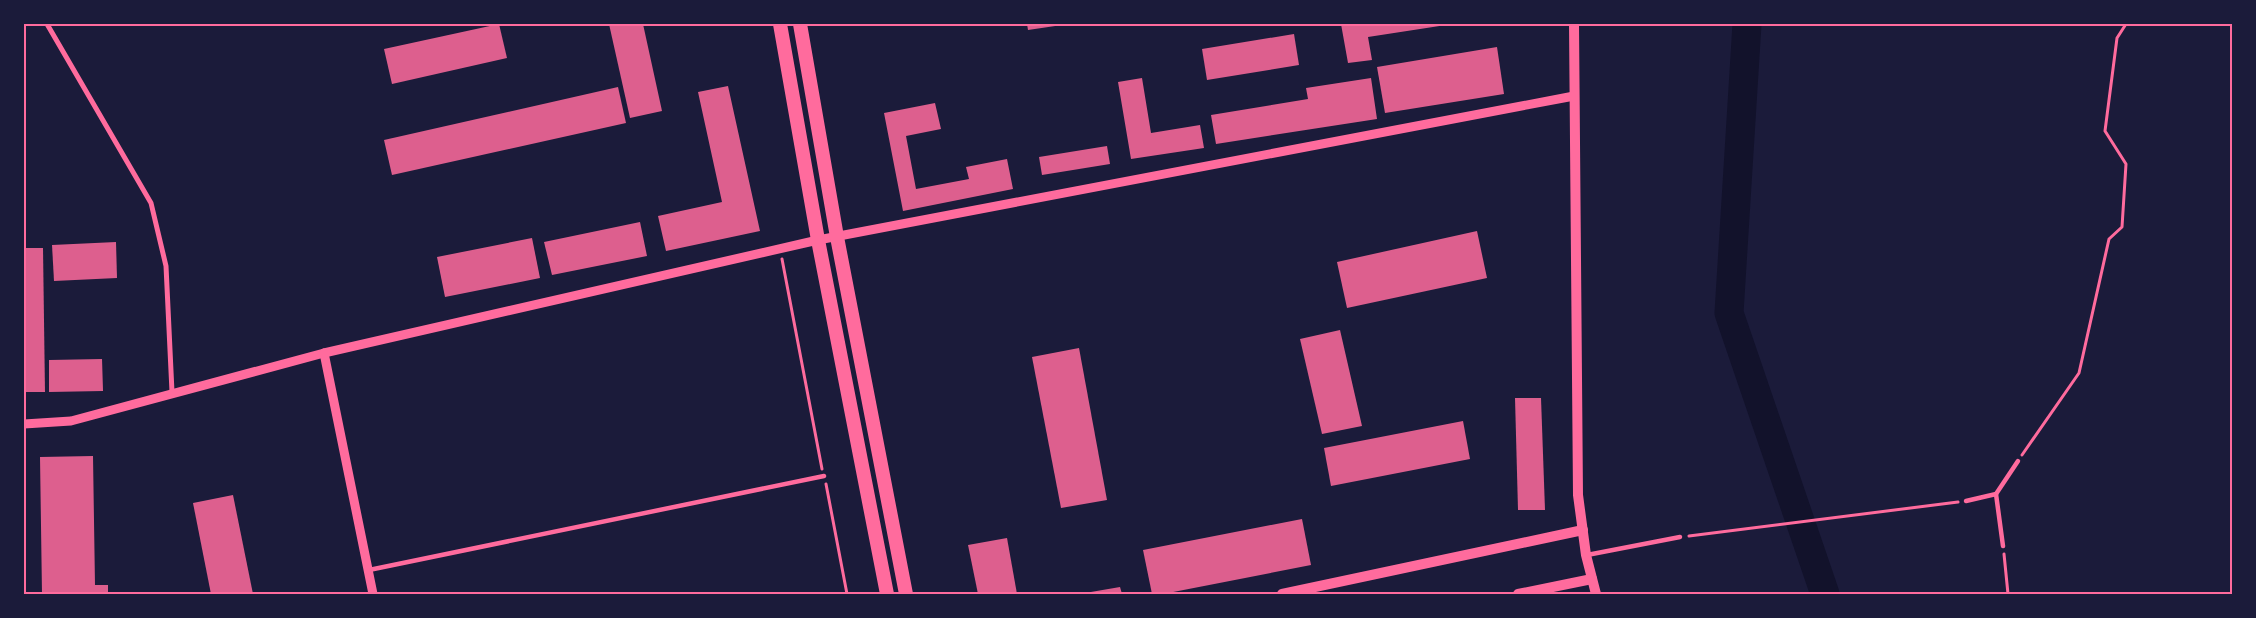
<svg xmlns="http://www.w3.org/2000/svg" width="2256" height="618" font-family="Roboto,sans-serif">
<rect width="100%" height="100%" fill="#1b1b3a"/>
<g fill="none" stroke-linecap="round" stroke-linejoin="round">
<!-- river -->
<polyline stroke="#12122b" stroke-width="29" points="1747,24 1729,313 1825,594"/>
</g>
<!-- building -->
<g fill="#dd5f8e">
<polygon points="499,24 507,58 392,84 384,49"/>
<polygon points="609,24 643,24 662,111 630,118"/>
<polygon points="1027,24 1062,24 1062,25 1028,30"/>
<polygon points="1341,24 1446,24 1446,25 1368,37 1372,60 1348,63"/>
<polygon points="1294,34 1299,65 1207,80 1202,49"/>
<polygon points="1497,47 1504,94 1385,113 1377,67"/>
<polygon points="1142,78 1151,133 1200,125 1204,148 1131,159 1118,82"/>
<polygon points="1371,78 1377,119 1216,144 1211,115 1308,99 1306,88"/>
<polygon points="728,86 760,231 666,251 658,216 722,202 698,92"/>
<polygon points="618,87 626,123 392,175 384,140"/>
<polygon points="935,103 941,129 906,136 916,189 969,179 966,167 1007,159 1013,189 903,211 884,113"/>
<polygon points="1107,146 1110,164 1042,175 1039,157"/>
<polygon points="640,222 647,256 552,275 544,242"/>
<polygon points="1477,231 1487,278 1347,308 1337,262"/>
<polygon points="532,238 540,278 445,297 437,257"/>
<polygon points="116,242 117,278 54,281 52,245"/>
<polygon points="24,248 43,248 45,392 24,392"/>
<polygon points="1340,330 1362,426 1322,434 1300,339"/>
<polygon points="1079,348 1107,500 1061,508 1032,357"/>
<polygon points="102,359 103,391 49,392 49,360"/>
<polygon points="1515,398 1541,398 1545,510 1518,510"/>
<polygon points="1463,421 1470,459 1331,486 1324,448"/>
<polygon points="93,456 95,585 108,585 108,594 42,594 40,457"/>
<polygon points="233,495 253,594 211,594 193,503"/>
<polygon points="1302,519 1311,565 1163,594 1152,594 1143,550"/>
<polygon points="1007,538 1017,594 978,594 968,545"/>
<polygon points="1120,587 1122,594 1085,594 1085,593"/>
</g>
<g fill="none" stroke-linecap="round" stroke-linejoin="round">
<!-- path -->
<g stroke="#ff6b9d" stroke-width="3">
<polyline points="782,259 822,469"/>
<polyline points="2022,455 2079,373 2109,239 2122,227 2126,164 2105,131 2117,38 2126,24"/>
<polyline points="826,484 847,594"/>
<polyline points="1689,536 1958,502"/>
<polyline points="2004,554 2008,594"/>
</g>
<!-- pedestrian -->
<g stroke="#ff6b9d" stroke-width="4.5">
<polyline points="1996,494 2003,546"/>
<polyline points="1966,501 1996,494 2018,461"/>
<polyline points="1587,555 1680,537"/>
<polyline points="369,570 824,476"/>
</g>
<!-- minor -->
<polyline stroke="#ff6b9d" stroke-width="5" points="47,24 151,203 166,266 172,392"/>
<!-- tertiary -->
<g stroke="#ff6b9d" stroke-width="9">
<polyline points="324,353 373,594"/>
<polyline points="24,424 71,421 324,353 818,240 1574,96"/>
</g>
<!-- secondary -->
<g stroke="#ff6b9d" stroke-width="10">
<polyline points="1574,24 1578,495 1586,555 1596,594"/>
<polyline points="1282,594 1583,530"/>
<polyline points="1518,594 1592,579"/>
</g>
<!-- trunk -->
<g stroke="#ff6b9d" stroke-width="14">
<polyline points="780,24 818,240 887,594"/>
<polyline points="800,24 837,237 906,594"/>
</g>
</g>
<!-- border -->
<rect width="2256" height="618" fill="none" stroke="#1b1b3a" stroke-width="50"/>
<rect x="25" y="25" width="2206" height="568" fill="none" stroke="#ff6b9d" stroke-width="2"/>
</svg>
